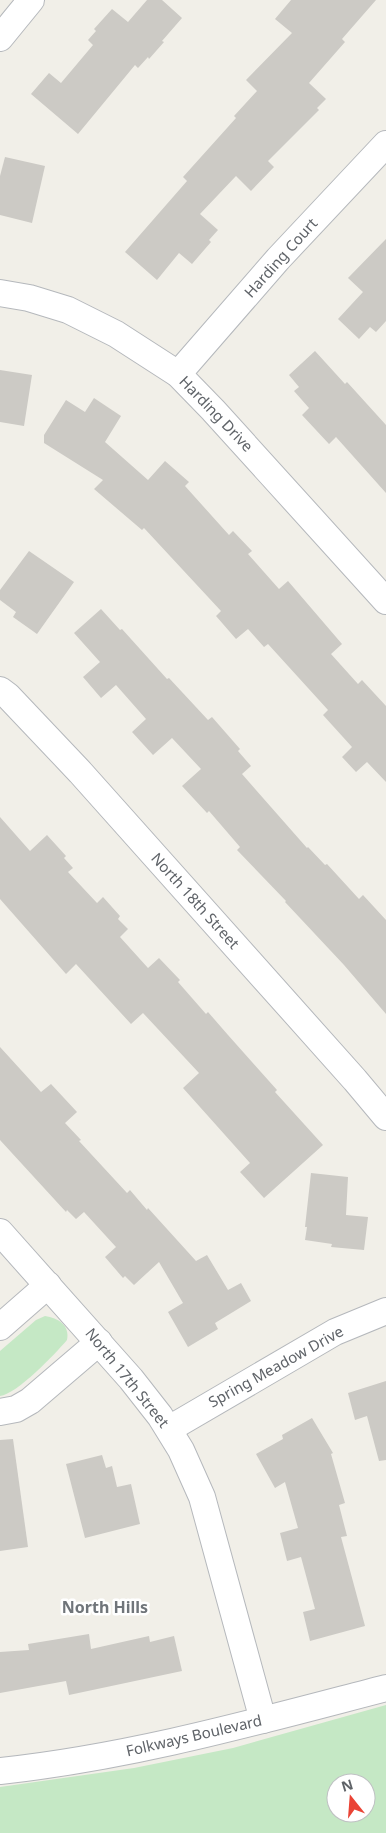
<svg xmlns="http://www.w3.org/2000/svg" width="386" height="1833" font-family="'Noto Sans',sans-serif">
<rect width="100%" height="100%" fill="#f1efe8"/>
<!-- green -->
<g fill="#c5e8c5" fill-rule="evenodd">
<path d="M45,1316C58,1318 70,1325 67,1340C55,1354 17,1394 0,1396V1351L36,1320Z"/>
<path d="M386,1705V1833H0V1787L134,1768L233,1748ZM336,1783H366V1813H336Z"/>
</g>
<!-- building -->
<g fill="#cccac5">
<polygon points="147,0 162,0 182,18 162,41 164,42 149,59 148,57 138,68 135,65 78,134 31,94 49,73 61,83 93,45 88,40 96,31 94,29 112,9 128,22"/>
<polygon points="291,0 376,0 342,39 345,42 309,83 326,99 317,108 319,110 268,161 274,167 251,191 236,176 200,214 218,230 209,240 211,242 192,264 179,253 157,280 125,252 187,181 183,177 236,118 234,116 257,91 246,80 292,33 275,19"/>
<polygon points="5,157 45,166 32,223 0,215 0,176"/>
<polygon points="386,239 386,321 376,332 370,327 359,339 338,319 363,292 348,278"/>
<polygon points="315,351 345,384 347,382 386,425 386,493 336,437 329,444 302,415 309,408 294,391 299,387 289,375"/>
<polygon points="0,370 32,375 24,426 0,422"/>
<polygon points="94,398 121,416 105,442 148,480 165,461 189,482 185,486 229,535 233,531 252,551 248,554 279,589 288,581 342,644 331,654 358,684 362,680 386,706 386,782 367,762 356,772 342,757 352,747 323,715 328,710 268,644 264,647 248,629 236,639 216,616 221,611 144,528 142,530 94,489 103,480 44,443 44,435 66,400 85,412"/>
<polygon points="29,551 74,582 37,634 13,617 16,612 0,600 0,590"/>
<polygon points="101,609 120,630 122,629 167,679 169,678 208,720 212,717 240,749 238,751 251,766 242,774 307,848 308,847 325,865 327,864 359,899 363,895 386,920 386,1014 344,965 285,902 286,901 237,850 240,847 209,811 207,813 182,786 201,769 172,738 153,755 132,732 146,719 116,685 101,698 83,677 100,662 74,633"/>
<polygon points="0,817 30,851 47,835 66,856 64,858 73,868 68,872 97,903 103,897 120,916 118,919 128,929 120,937 148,968 159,958 180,980 178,982 206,1014 208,1012 228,1035 277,1090 275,1092 323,1145 264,1198 240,1172 250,1163 183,1088 199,1073 143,1013 131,1024 76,964 66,974 0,899"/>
<polygon points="0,1047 41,1092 51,1084 77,1112 65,1123 81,1140 79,1141 127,1193 130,1190 147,1210 148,1208 196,1261 207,1255 228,1290 241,1283 251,1301 215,1323 218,1329 188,1347 168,1312 183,1303 159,1262 134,1285 125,1276 123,1278 105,1257 116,1247 84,1212 76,1219 67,1210 66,1212 0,1140"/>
<polygon points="311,1173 348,1177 346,1215 368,1217 364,1250 331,1247 332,1244 305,1240 307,1227 305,1227"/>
<polygon points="386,1381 386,1460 379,1461 367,1416 355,1420 348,1393"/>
<polygon points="312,1418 333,1453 331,1454 345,1503 339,1505 347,1536 341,1537 365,1626 310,1641 303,1612 315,1609 301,1557 287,1561 280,1533 298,1528 285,1482 275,1488 256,1454 283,1439 282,1435"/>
<polygon points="13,1439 28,1547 0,1551 0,1440"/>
<polygon points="102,1455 106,1468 112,1466 117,1487 131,1484 140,1524 85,1538 66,1464"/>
<polygon points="89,1634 91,1649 149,1636 150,1642 174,1636 182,1671 69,1695 66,1681 0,1693 0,1652 29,1650 28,1644"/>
</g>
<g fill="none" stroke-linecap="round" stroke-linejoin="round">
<defs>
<g id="minor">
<polyline points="0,38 31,0"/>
<polyline points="0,293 29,298 68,310 116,334 178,374 213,410 386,601"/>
<polyline points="178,374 278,259 386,144"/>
<polyline points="0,690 8,696 80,772 355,1080 386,1117"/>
<polyline points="0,1232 131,1379 160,1416 181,1450 202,1497 263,1720"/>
<polyline points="0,1327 48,1285"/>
<polyline points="0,1412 16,1409 30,1401 99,1342"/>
<polyline points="169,1429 335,1332 386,1311"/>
<path d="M0,1771C132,1757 259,1721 386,1688"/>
</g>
</defs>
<!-- minor casing -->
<use href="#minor" stroke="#b5b8bc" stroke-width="28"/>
<!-- minor -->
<use href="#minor" stroke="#fff" stroke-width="26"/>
</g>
<g text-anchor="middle" stroke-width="5" stroke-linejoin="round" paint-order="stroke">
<!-- street labels -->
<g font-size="15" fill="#5f6368" stroke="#fff">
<text transform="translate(281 258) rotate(-48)" y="5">Harding Court</text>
<text transform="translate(216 414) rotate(46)" y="5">Harding Drive</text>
<text transform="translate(195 901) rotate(48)" y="5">North 18th Street</text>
<text transform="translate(276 1367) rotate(-29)" y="5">Spring Meadow Drive</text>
<text transform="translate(127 1378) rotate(51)" y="5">North 17th Street</text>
<text transform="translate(194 1736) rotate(-13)" y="5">Folkways Boulevard</text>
</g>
<!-- neighbourhood labels -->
<g font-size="16" font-weight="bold" fill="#70757a" stroke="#fff">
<text x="105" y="1613">North Hills</text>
</g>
</g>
<!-- north arrow -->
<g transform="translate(351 1798) rotate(343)"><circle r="24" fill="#ffffff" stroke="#bfc1c3"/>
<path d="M0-4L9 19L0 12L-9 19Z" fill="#ea4335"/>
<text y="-8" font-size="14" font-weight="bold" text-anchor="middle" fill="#5f6368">N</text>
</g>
</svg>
